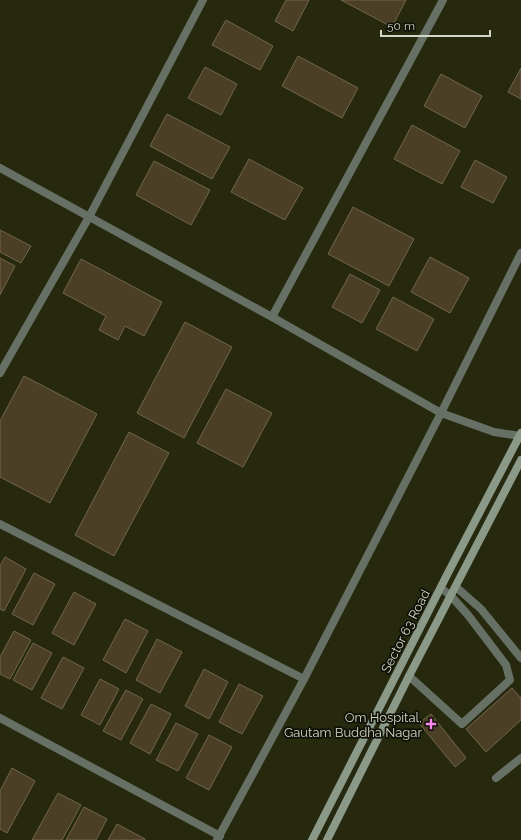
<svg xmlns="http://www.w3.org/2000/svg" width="521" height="840" font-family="Raleway,sans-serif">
<rect width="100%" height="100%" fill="#27290f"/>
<!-- building -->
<g fill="#4b3f26" stroke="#72654b">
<polygon points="286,0 309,0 293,31 275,21"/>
<polygon points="341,0 406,0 392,27"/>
<polygon points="226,20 273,46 260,70 212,45"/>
<polygon points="298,56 358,88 342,118 282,86"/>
<polygon points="205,67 237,84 221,115 188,98"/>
<polygon points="521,68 521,99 508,92"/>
<polygon points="441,74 482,96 465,128 424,106"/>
<polygon points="167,114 230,147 212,179 150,146"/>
<polygon points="412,125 460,151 442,184 394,159"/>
<polygon points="249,159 303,188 285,220 231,192"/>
<polygon points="475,160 507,177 493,203 461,187"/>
<polygon points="154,161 210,190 191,225 136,195"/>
<polygon points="353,207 414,239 389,286 328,254"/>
<polygon points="0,230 31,246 21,263 0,252"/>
<polygon points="430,257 469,278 450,313 411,292"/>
<polygon points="0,258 15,266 0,295"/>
<polygon points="81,259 162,302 144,336 125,326 118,340 99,330 106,316 63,293"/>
<polygon points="350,274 380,290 362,323 332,307"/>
<polygon points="393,297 434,319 417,351 376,329"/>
<polygon points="185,322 232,347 184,438 137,413"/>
<polygon points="24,376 97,414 50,503 0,477 0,421"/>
<polygon points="226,389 272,413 243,467 197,443"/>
<polygon points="129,432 169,453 114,556 75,535"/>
<polygon points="5,557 26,569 4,611 0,609 0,566"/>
<polygon points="34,573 55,584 33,625 12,614"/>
<polygon points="74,592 96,604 74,645 52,633"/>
<polygon points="125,619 148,631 126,673 103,660"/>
<polygon points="14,631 31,640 10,679 0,674 0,657"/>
<polygon points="157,639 182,652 160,693 136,680"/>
<polygon points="33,643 52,653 32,690 13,680"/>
<polygon points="63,657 84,668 62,709 41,698"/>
<polygon points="204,669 228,682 209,719 185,706"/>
<polygon points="100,679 119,689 100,725 81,715"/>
<polygon points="239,684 263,696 242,734 219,722"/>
<polygon points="512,688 521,698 521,720 486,752 466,729"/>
<polygon points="126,690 143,699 121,740 103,731"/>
<polygon points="151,704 171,714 150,754 130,743"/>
<polygon points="431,714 466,758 455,767 419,723"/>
<polygon points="176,723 198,734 178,771 156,760"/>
<polygon points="209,735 232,747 209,790 186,778"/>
<polygon points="12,768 35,781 7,833 0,829 0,791"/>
<polygon points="58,793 81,805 62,840 32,840"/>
<polygon points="84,807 107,819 96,840 66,840"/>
<polygon points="117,824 145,839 145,840 108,840"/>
</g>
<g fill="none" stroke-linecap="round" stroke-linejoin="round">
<!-- street -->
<g stroke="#677065" stroke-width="8">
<polyline points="0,168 272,317 441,413 494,432 520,436"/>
<polyline points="272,317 443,0"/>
<polyline points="0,373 89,217 203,0"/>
<polyline points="0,524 304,679"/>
<polyline points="456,587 481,609 521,658"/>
<polyline points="409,676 462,724 510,680 506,665 468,615 451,596 441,588"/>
<polyline points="0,718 220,836"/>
<polyline points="496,778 521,758"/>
<polyline points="217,840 304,679 441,413 521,253"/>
</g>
<!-- secondary -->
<g stroke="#8b9989" stroke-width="8">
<polyline points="312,840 449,571 521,433"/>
<polyline points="327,840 409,676 521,460"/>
</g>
</g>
<!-- markers -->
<path fill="#f987e9" stroke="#0f1006" stroke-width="1.5" d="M429 718h4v4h4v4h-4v4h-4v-4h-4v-4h4z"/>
<g text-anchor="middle" stroke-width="3.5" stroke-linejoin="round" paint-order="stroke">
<!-- street labels -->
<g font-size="13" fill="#d3d5c6" stroke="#0f1006">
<text transform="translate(405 631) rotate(-63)" y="5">Sector 63 Road</text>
</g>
<!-- poi labels -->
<g font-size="13" fill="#d3d5c6" stroke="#0f1006" text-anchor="end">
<text x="422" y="722">Om Hospital,<tspan x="422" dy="15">Gautam Buddha Nagar</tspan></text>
</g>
</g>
<!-- scale -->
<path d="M381 30v6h109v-6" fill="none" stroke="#d3d5c6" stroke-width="2"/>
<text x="387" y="30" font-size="12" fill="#d3d5c6" stroke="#0f1006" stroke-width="3" paint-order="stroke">50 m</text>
</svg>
